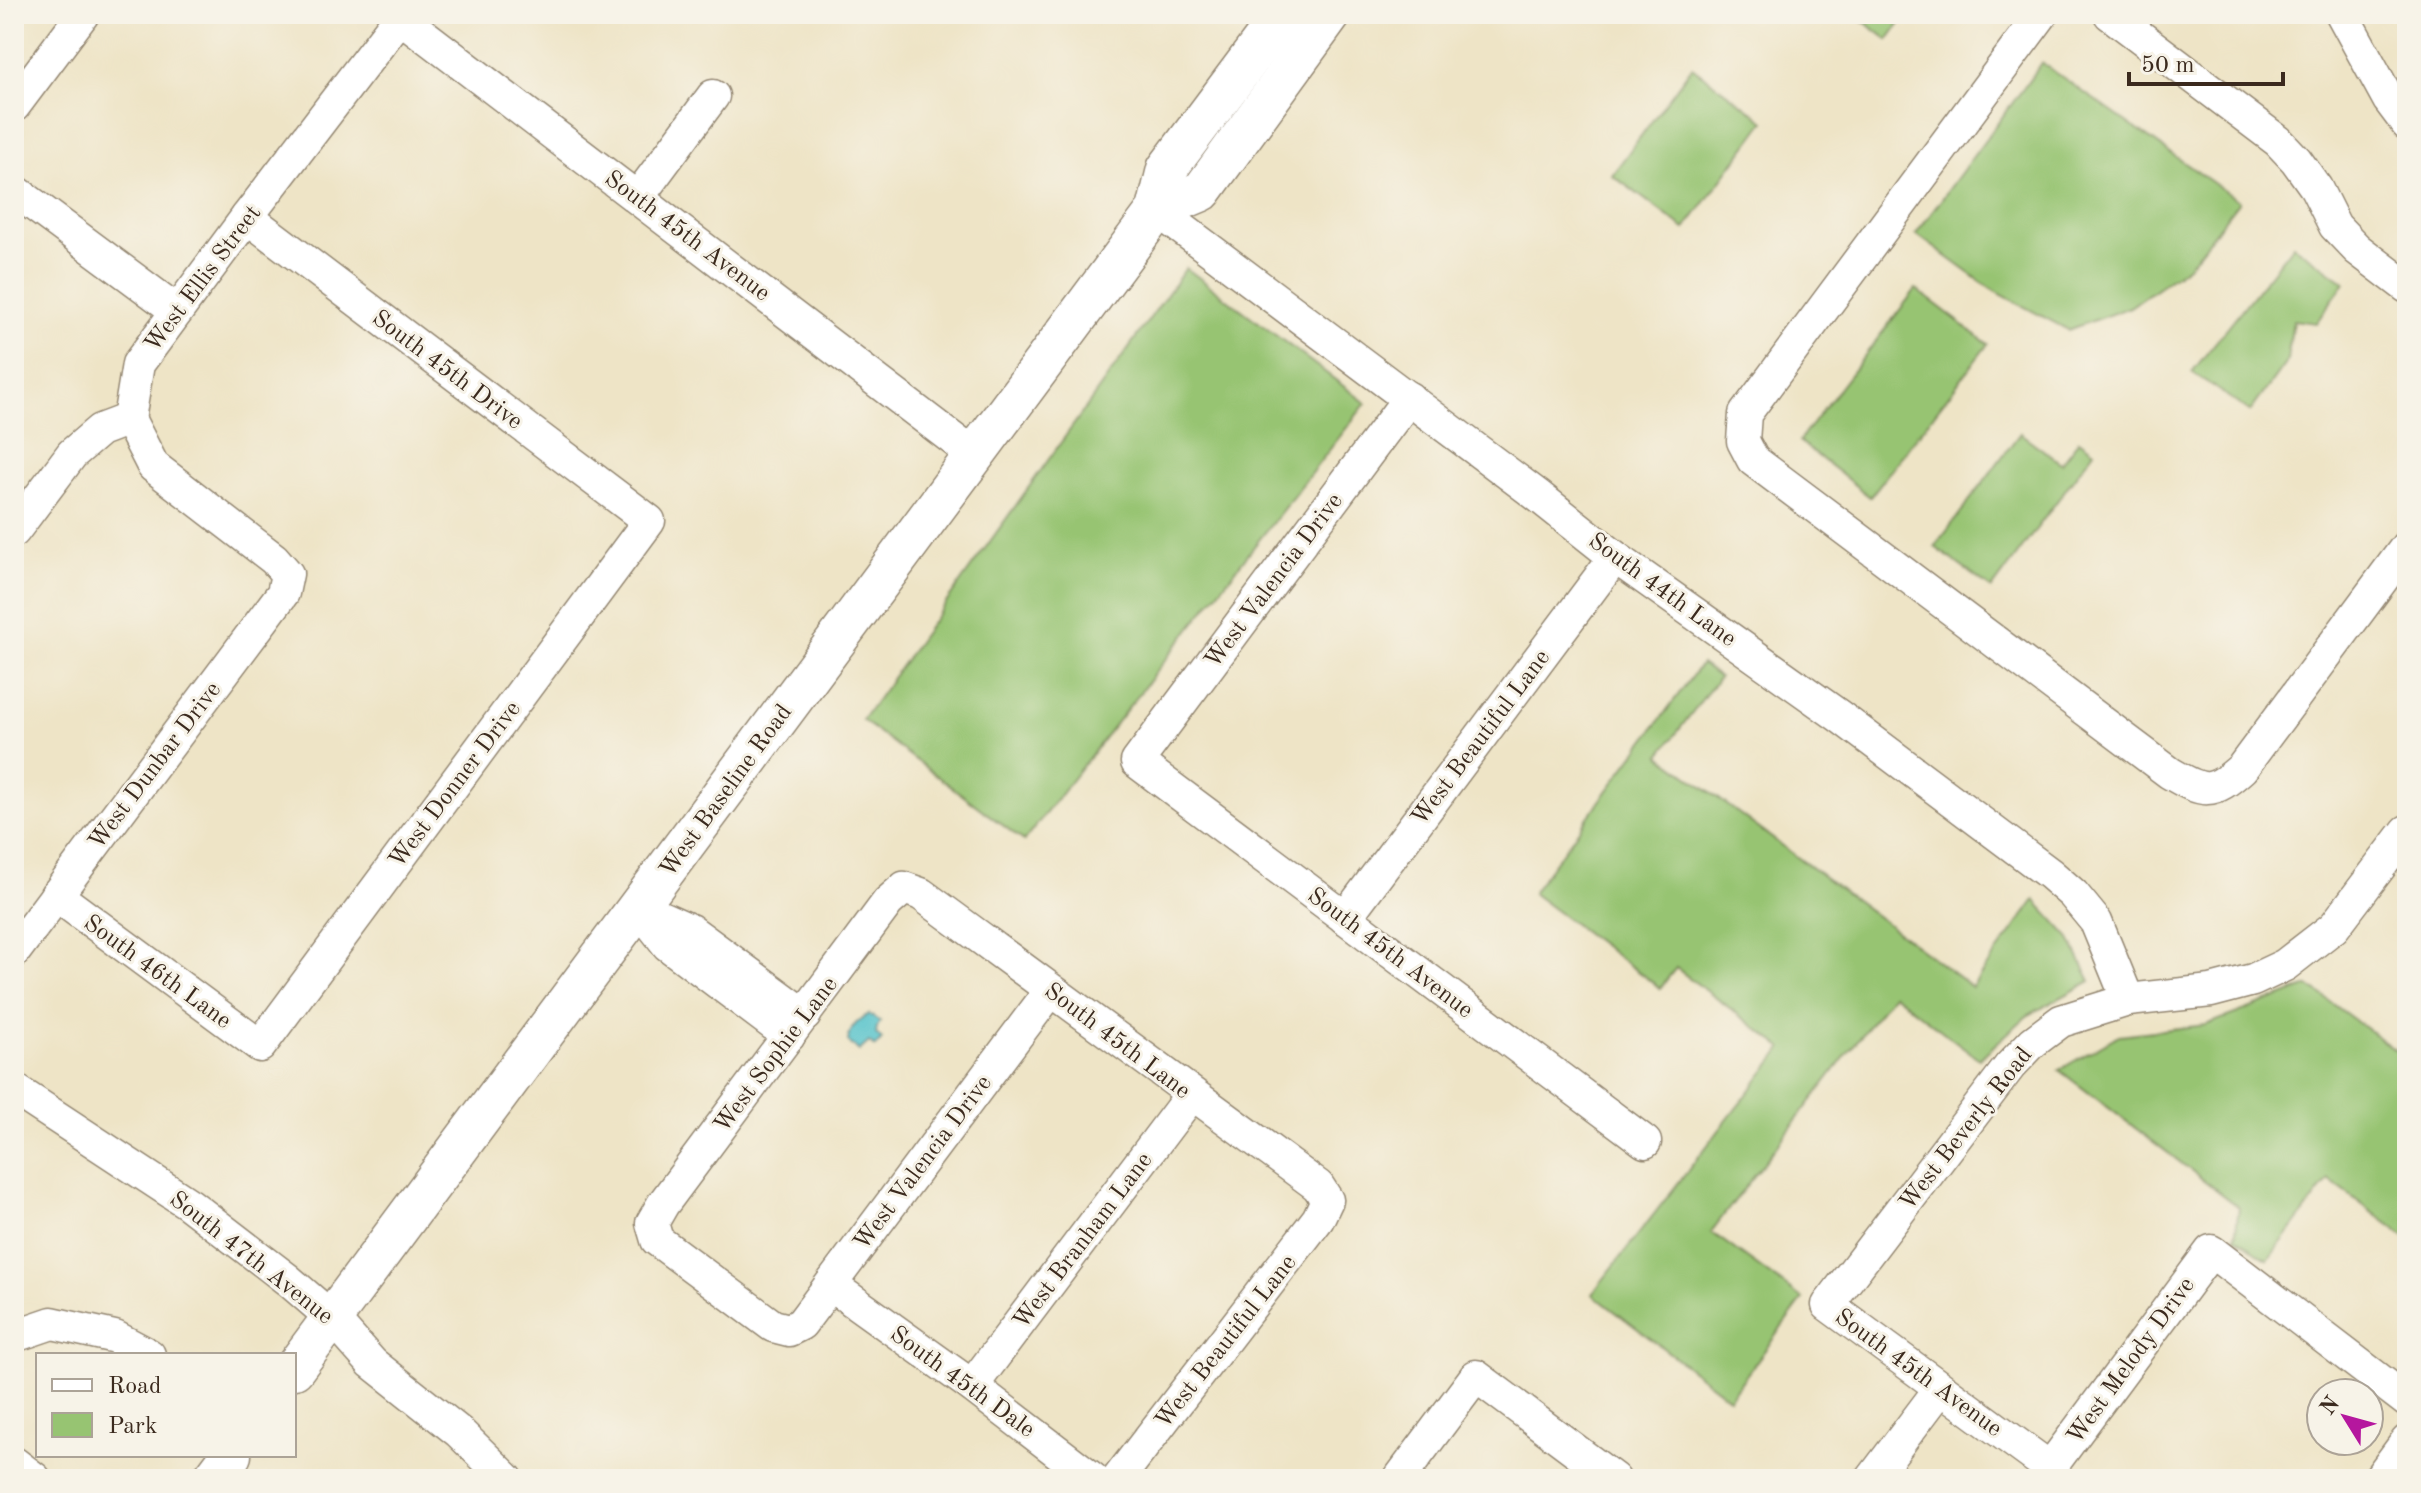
<svg xmlns="http://www.w3.org/2000/svg" width="2421" height="1493" font-family="'Old Standard TT',serif">
<rect width="100%" height="100%" fill="#f7f3e8"/>
<filter id="ink" filterUnits="userSpaceOnUse"><feTurbulence type="fractalNoise" baseFrequency=".0125" numOctaves="2"/><feDisplacementMap in="SourceGraphic" scale="16" xChannelSelector="R" yChannelSelector="G"/><feConvolveMatrix kernelMatrix="1 2 1 2 8 2 1 2 1" color-interpolation-filters="sRGB"/></filter>
<filter id="wash" filterUnits="userSpaceOnUse"><feTurbulence type="fractalNoise" baseFrequency=".006" numOctaves="4" result="noise"/><feDisplacementMap in="SourceGraphic" scale="32" xChannelSelector="R" yChannelSelector="G"/><feGaussianBlur stdDeviation="1.8" result="paint"/><feColorMatrix in="noise" values="0 0 0 0 0 0 0 0 0 0 0 0 0 0 0 0 0 1.4 0 .05"/><feComposite in="paint" operator="in"/></filter>
<g filter="url(#wash)">
<rect width="100%" height="100%" fill="#eee4c6"/>
<!-- green -->
<g fill="#97c472" stroke="#697748" stroke-width="2">
<polygon points="1854,14 1907,14 1888,40"/>
<polygon points="2042,63 2239,201 2188,266 2130,307 2068,330 1991,289 1916,234"/>
<polygon points="1692,67 1765,121 1685,229 1612,175"/>
<polygon points="2293,245 2345,282 2316,323 2293,320 2287,361 2250,412 2192,372"/>
<polygon points="1186,268 1366,403 1024,841 862,720"/>
<polygon points="1916,289 1988,344 1870,497 1799,441"/>
<polygon points="2020,433 2061,463 2079,440 2094,451 1992,589 1935,547"/>
<polygon points="1701,664 1719,677 1660,755 1972,987 2035,900 2069,937 2091,981 2027,1016 1979,1059 1893,994 1711,1232 1803,1299 1729,1398 1592,1294 1783,1048 1676,968 1660,988 1532,893"/>
<polygon points="2309,986 2407,1059 2407,1238 2329,1180 2268,1260 2235,1237 2239,1207 2059,1070 2119,1035 2206,1025"/>
</g>
<!-- water -->
<path fill="#55c3cb" stroke="#487674" stroke-width="2" d="M869,1014L880,1022L877,1027L876,1034L882,1039L875,1047L869,1042L859,1051L848,1042C850,1026 859,1020 869,1014Z"/>
</g>
<g filter="url(#ink)">
<g fill="none" stroke-linecap="round" stroke-linejoin="round">
<defs>
<g id="minor">
<path d="M2042,14L1745,414L1743,441L1753,460L2170,773C2204,793 2212,795 2242,768L2407,546"/>
<polyline points="2110,14 2278,141 2296,160 2316,188 2335,226 2357,249 2407,287"/>
<polyline points="2342,14 2389,100 2407,124"/>
<polyline points="14,106 83,14"/>
<polyline points="14,190 177,311"/>
<polyline points="638,197 713,96"/>
<polyline points="1157,210 1537,495 1615,557 1839,716 2050,874 2073,894 2096,922 2128,1000"/>
<polyline points="1409,398 1137,762 1645,1142"/>
<polyline points="129,419 138,364 247,217 400,17 974,455"/>
<polyline points="14,531 72,454 100,430 129,419"/>
<polyline points="2407,831 2334,927 2285,965 2253,980 2211,991 2128,1000 2061,1021 2033,1042 2010,1066 1828,1305 2050,1468 2211,1251 2407,1401"/>
<polyline points="56,895 260,1046 649,521 247,217"/>
<polyline points="638,907 668,945 789,1036"/>
<polyline points="641,908 690,930 805,1015"/>
<polyline points="1345,918 1615,557"/>
<polyline points="14,952 283,593 287,574 274,559 153,466 129,419"/>
<polyline points="1051,990 801,1324 789,1330 773,1326 657,1240 652,1223 663,1204 888,902 904,888 921,894 1318,1186 1327,1200 1318,1219 1118,1479"/>
<polyline points="14,1089 189,1204 288,1280 332,1318 372,1363 459,1432 507,1479"/>
<polyline points="831,1285 972,1386 1093,1479"/>
<polyline points="14,1336 52,1323 115,1337 149,1355"/>
<polyline points="972,1386 1192,1094"/>
<polyline points="14,1463 35,1479"/>
<polyline points="1399,1479 1476,1376 1614,1479"/>
<polyline points="1872,1479 1940,1389"/>
<polyline points="2379,1479 2407,1441"/>
</g>
<g id="major">
<polyline points="1157,210 1202,191 1331,14"/>
<polyline points="294,1369 1157,210 1167,169 1283,14"/>
<polyline points="213,1479 231,1455"/>
</g>
</defs>
<!-- minor casing -->
<use href="#minor" stroke="#948772" stroke-width="35"/>
<!-- major casing -->
<use href="#major" stroke="#948772" stroke-width="43"/>
<!-- minor -->
<use href="#minor" stroke="#fff" stroke-width="32"/>
<!-- major -->
<use href="#major" stroke="#fff" stroke-width="40"/>
</g>
</g>
<g text-anchor="middle" stroke-width="6" stroke-linejoin="round" paint-order="stroke">
<!-- street labels -->
<g font-size="24" fill="#3b2a1e" stroke="#f7f3e8">
<text transform="translate(688 235) rotate(37)" y="8">South 45th Avenue</text>
<text transform="translate(202 278) rotate(-53)" y="8">West Ellis Street</text>
<text transform="translate(448 369) rotate(37)" y="8">South 45th Drive</text>
<text transform="translate(1273 580) rotate(-53)" y="8">West Valencia Drive</text>
<text transform="translate(1663 589) rotate(36)" y="8">South 44th Lane</text>
<text transform="translate(1480 737) rotate(-53)" y="8">West Beautiful Lane</text>
<text transform="translate(154 765) rotate(-53)" y="8">West Dunbar Drive</text>
<text transform="translate(454 784) rotate(-53)" y="8">West Donner Drive</text>
<text transform="translate(725 790) rotate(-54)" y="8">West Baseline Road</text>
<text transform="translate(1391 952) rotate(37)" y="8">South 45th Avenue</text>
<text transform="translate(158 971) rotate(36)" y="8">South 46th Lane</text>
<text transform="translate(1118 1040) rotate(37)" y="8">South 45th Lane</text>
<text transform="translate(775 1054) rotate(-53)" y="8">West Sophie Lane</text>
<text transform="translate(1965 1128) rotate(-52)" y="8">West Beverly Road</text>
<text transform="translate(922 1162) rotate(-53)" y="8">West Valencia Drive</text>
<text transform="translate(1082 1240) rotate(-53)" y="8">West Branham Lane</text>
<text transform="translate(252 1257) rotate(38)" y="8">South 47th Avenue</text>
<text transform="translate(1225 1341) rotate(-52)" y="8">West Beautiful Lane</text>
<text transform="translate(2130 1360) rotate(-54)" y="8">West Melody Drive</text>
<text transform="translate(1919 1372) rotate(36)" y="8">South 45th Avenue</text>
<text transform="translate(963 1381) rotate(36)" y="8">South 45th Dale</text>
</g>
</g>
<!-- margin -->
<rect width="2421" height="1493" fill="none" stroke="#f7f3e8" stroke-width="48"/>
<!-- legend -->
<rect x="36" y="1353" width="260" height="104" fill="#f7f3e8" stroke="#aca397" stroke-width="2"/>
<rect x="52" y="1379" width="40" height="12" fill="#ffffff" stroke="#aca397" stroke-width="2"/>
<text x="108" y="1393" font-size="24" fill="#3b2a1e">Road</text>
<rect x="52" y="1413" width="40" height="24" fill="#97c472" stroke="#aca397" stroke-width="2"/>
<text x="108" y="1433" font-size="24" fill="#3b2a1e">Park</text>
<!-- north arrow -->
<g transform="translate(2345 1417) rotate(307)"><circle r="38" fill="#f7f3e8" stroke="#aca397" stroke-width="2"/>
<path d="M0-6L14 30L0 20L-14 30Z" fill="#b5179e"/>
<text y="-12" font-size="22" font-weight="bold" text-anchor="middle" fill="#3b2a1e">N</text>
</g>
<!-- scale -->
<path d="M2129 72v12h154v-12" fill="none" stroke="#3b2a1e" stroke-width="4"/>
<text x="2141" y="72" font-size="24" fill="#3b2a1e" stroke="#f7f3e8" stroke-width="6" paint-order="stroke">50 m</text>
</svg>
